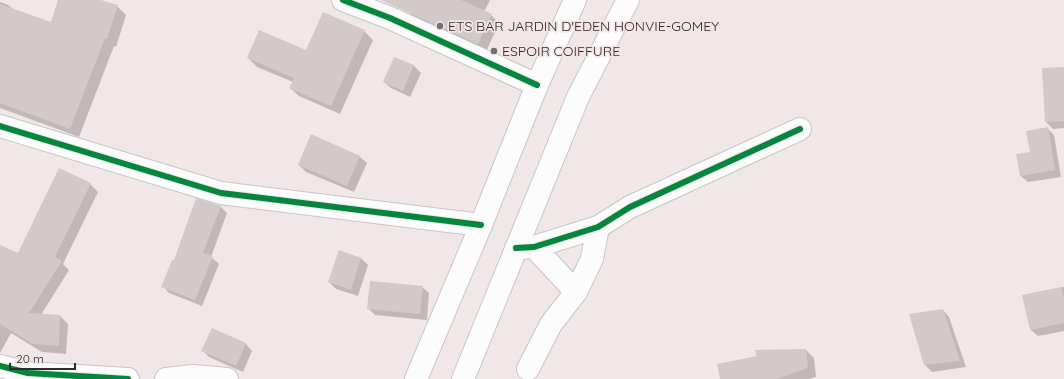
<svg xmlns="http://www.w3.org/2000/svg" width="1064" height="379" font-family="Quicksand,sans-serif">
<rect width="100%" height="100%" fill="#f0e8e8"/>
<!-- shadow -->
<g fill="#0003">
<polygon points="59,0 98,0 117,6 126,15 116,47 114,46 79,137 0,108 0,2 8,5 13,9 51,23"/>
<polygon points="413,0 490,0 484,12 491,15 499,23 486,52 416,19 408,11"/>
<polygon points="364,31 373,40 340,114 299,96 290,88 293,82 257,67 248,58 307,51"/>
<polygon points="395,58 414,66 421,73 410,97 391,88 384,82"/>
<polygon points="1064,68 1064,128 1053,129 1046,122"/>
<polygon points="1047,128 1054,135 1061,177 1028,182 1021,176 1031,153"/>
<polygon points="311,136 360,157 367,163 354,192 306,172 299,165"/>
<polygon points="90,184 98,192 63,264 69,270 41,315 60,316 68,324 66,354 42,352 11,333 0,353 0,246 18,254"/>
<polygon points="220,206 227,213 211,257 219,264 202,306 169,293 163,286 174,262"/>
<polygon points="339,251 361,258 368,265 358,296 336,289 329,282"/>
<polygon points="422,287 429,293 427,320 375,315 368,308"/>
<polygon points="1064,287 1064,331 1038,336 1031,330 1023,296"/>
<polygon points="943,310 949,317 966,367 932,372 925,365 911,315"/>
<polygon points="246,344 252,351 243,372 209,357 202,350"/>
<polygon points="806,350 814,358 816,377 809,379 721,379"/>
</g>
<!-- building -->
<g fill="#d0caca">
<polygon points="58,0 101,0 118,5 107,39 105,38 70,129 0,103 0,4 51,22"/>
<polygon points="381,0 461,0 492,14 478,44"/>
<polygon points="323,12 365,30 331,106 289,88 294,78 247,58 259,30 306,50"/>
<polygon points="394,57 414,65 403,91 383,82"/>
<polygon points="1064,67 1064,121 1045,122 1042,68"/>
<polygon points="1048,127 1055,170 1020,176 1016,154 1030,152 1026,131"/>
<polygon points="311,134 360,156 347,186 298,165"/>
<polygon points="59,168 91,183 55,257 62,261 29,313 60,315 59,346 33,344 0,324 0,245 18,253"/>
<polygon points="196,198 221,206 203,253 213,256 195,300 161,287 172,260 174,260"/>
<polygon points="339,250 361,258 351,290 328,282"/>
<polygon points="370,281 423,286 420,314 367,309"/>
<polygon points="1061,287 1064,299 1064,323 1030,330 1022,295"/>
<polygon points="943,309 960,361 924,365 909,314"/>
<polygon points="212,328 246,343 236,366 201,351"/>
<polygon points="806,349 808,368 777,379 720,379 717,364 757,356 755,350"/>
</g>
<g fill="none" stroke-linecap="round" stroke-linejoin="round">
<defs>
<g id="street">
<polyline points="343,0 390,18 537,85"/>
<polyline points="0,126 221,193 481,225"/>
<polyline points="534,247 576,292"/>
<polyline points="516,248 534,247 598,227 630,207 800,129"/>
<polyline points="0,366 28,373 128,379"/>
<polyline points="528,369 551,324 576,292 592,259 598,227"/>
<polyline points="166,379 193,376 227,379"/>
</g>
<g id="primary">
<polyline points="416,379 481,225 537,85 575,0"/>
<polyline points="463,379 578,97 628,0"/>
</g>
</defs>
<!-- street casing -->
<use href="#street" stroke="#ccc6c6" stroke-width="24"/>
<!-- primary casing -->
<use href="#primary" stroke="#ccc6c6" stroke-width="24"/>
<!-- street -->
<use href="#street" stroke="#fdfcfc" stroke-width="22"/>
<!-- primary -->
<use href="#primary" stroke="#fdfcfc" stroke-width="22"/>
<defs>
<g id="cycleway">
<polyline points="343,0 390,18 537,85"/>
<polyline points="0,126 221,193 481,225"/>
<polyline points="516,248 534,247 598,227 630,207 800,129"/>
<polyline points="0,366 28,373 128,379"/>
</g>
</defs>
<!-- cycleway casing -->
<use href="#cycleway" stroke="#f3e5e5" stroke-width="8"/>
<!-- cycleway -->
<use href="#cycleway" stroke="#00873e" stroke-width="6"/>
</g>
<!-- markers -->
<g fill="#746e6e" stroke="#f3e5e5" stroke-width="1.5">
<circle cx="440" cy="26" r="4"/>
<circle cx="494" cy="51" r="4"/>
</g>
<g text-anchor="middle" stroke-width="3.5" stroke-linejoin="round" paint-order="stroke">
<!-- poi labels -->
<g font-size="14" fill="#312c2c" stroke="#f3e5e5" text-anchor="start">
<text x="448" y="31">ETS BAR JARDIN D'EDEN HONVIE-GOMEY</text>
<text x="502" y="56">ESPOIR COIFFURE</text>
</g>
</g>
<!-- scale -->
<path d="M10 363v6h65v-6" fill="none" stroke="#312c2c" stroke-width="2"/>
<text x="16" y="363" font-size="12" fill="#312c2c" stroke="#f3e5e5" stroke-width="3" paint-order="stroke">20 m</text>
</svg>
